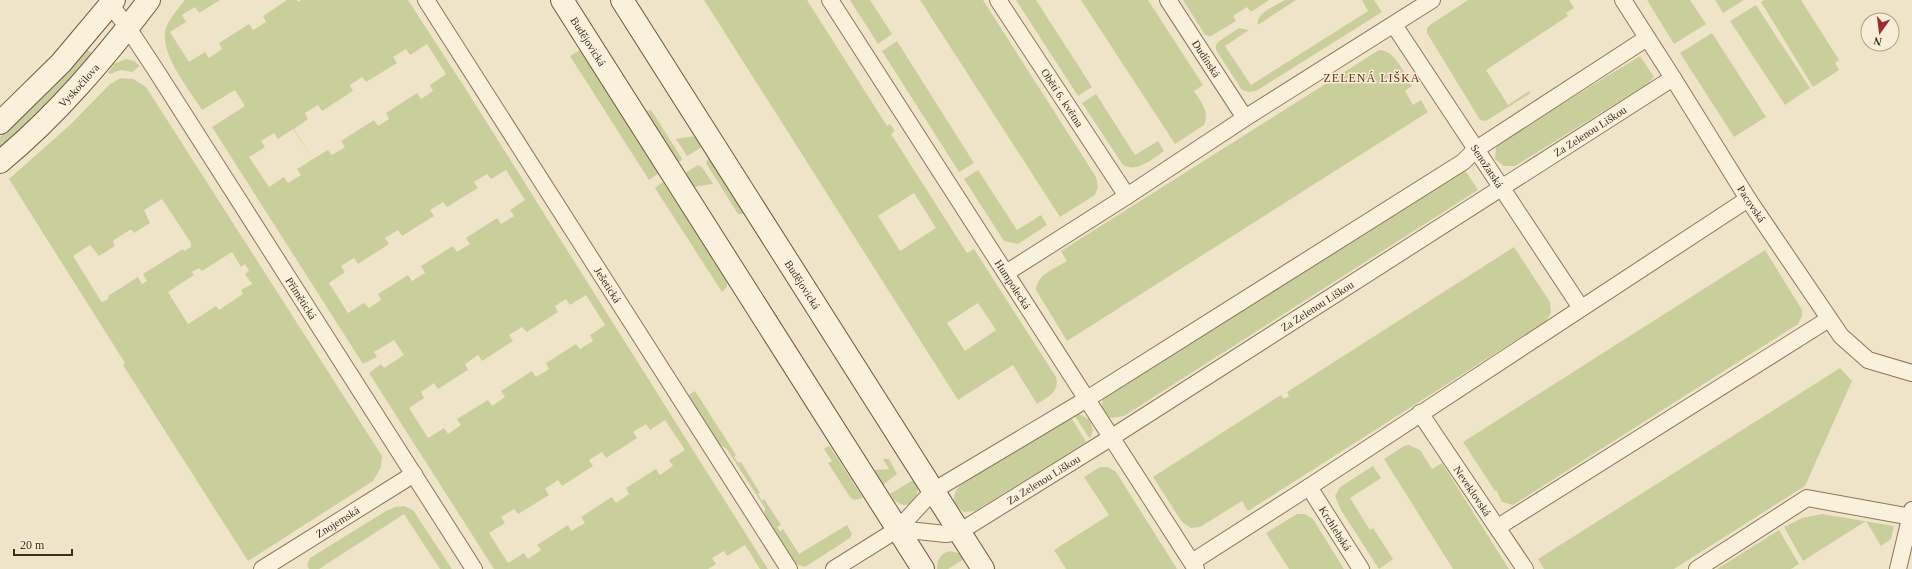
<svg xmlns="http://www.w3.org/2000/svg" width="1912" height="569" font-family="'Times New Roman',serif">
<rect width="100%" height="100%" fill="#f0e4c8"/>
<!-- green -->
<g fill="#c9cf9b" fill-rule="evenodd">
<path d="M185,0H220L199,13L195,7L182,15L186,22L170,32L189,62L205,52L209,58L222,49L219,43L249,24L253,30L266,22L263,16L287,0H297L298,2L301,0H408L465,88L768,569H760L745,545L727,556L724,551L712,558L716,564L708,569H494L369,373L381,364L384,368L404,355L394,340L374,352L377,357L363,364L212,127L245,106L235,90L202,110C189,89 158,52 166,28C170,17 178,9 185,0ZM427,44L446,74L430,85L433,91L421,99L417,93L386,113L389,119L378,126L374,120L341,141L345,147L332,155L328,150L313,159L294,129L308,119L305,113L318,105L322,111L353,91L350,85L362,77L366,82L397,63L393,57L406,49L410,55ZM293,129L313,159L297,169L301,175L288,183L284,177L269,187L249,157L265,147L261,141L274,133L278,139ZM506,170L525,200L510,210L514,216L501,224L497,218L466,238L470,244L457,252L453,246L421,266L425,273L412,281L408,275L378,294L381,300L369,308L364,303L348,313L329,283L345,272L341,266L354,258L358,264L389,244L385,238L398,230L402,236L434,216L430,210L443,202L447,207L478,188L474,182L487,174L491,179ZM586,295L605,325L590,335L593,341L580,349L576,344L546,363L549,369L536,377L532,371L501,391L505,397L492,406L488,400L457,419L461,425L448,434L444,428L428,438L409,408L424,398L421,392L434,383L438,389L468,370L465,364L478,355L482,361L513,341L509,335L522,327L527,332L558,312L555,306L566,299L570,305ZM665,420L685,450L669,460L673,466L660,475L656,469L626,488L629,494L616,503L612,497L581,517L585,523L571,531L568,525L537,545L541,550L528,559L524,553L508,563L489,533L505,523L501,517L514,509L518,514L549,495L545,489L558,480L562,486L593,466L589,460L602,452L606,458L637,438L633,432L646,424L650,430Z"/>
<path d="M704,0H807L887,126L890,124L895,131L891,134L967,253L974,249L1056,377C1060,392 1048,397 1037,404L1013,365L958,400ZM914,193L936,228L900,251L878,216ZM978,303L996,330L965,351L947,323Z"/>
<polygon points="850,0 870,0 892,34 878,44"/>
<polygon points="920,0 983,0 1096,177 1098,187 1095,195 1060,217"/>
<polygon points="1016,0 1036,0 1092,87 1078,96"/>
<path d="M1081,0H1148L1203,85L1194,91C1201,102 1210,111 1204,125L1175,144Z"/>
<polygon points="1183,0 1269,0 1251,12 1247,7 1233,16 1236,21 1211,36 1205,35"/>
<path d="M1285,0H1296L1258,25C1255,13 1277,5 1285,0Z"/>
<polygon points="1362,0 1374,0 1382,12 1256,91 1249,92 1242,90 1216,50 1216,45 1218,42 1239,28 1249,30 1225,46 1251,85 1368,11"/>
<polygon points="1468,0 1569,0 1574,8 1566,13 1568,16 1486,70 1508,105 1529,91 1531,93 1486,121 1480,120 1427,33 1427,28 1430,25"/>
<polygon points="1647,0 1690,0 1706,24 1674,44"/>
<polygon points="1715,0 1744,0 1723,13"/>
<polygon points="1764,0 1801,0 1839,60 1835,63 1839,70 1813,87 1761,2"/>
<polygon points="1756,5 1810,88 1785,105 1730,21"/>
<polygon points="1712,33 1766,117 1734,137 1680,53"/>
<polygon points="897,41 974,163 959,172 882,51"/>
<polygon points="86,49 93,54 30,121 0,147 0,137 53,88"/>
<polygon points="580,50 659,173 649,180 570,56"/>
<path d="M1379,50C1395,50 1404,73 1412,86L1405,91L1413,105L1421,100L1428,112L1067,341L1036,290C1036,275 1056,268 1067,261L1061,251Z"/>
<polygon points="1640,56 1654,77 1647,84 1515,166 1504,166 1495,159 1496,148 1500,142"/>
<polygon points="126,59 134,61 140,66 132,72 121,70 110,74 108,73 114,64"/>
<path d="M121,78L133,79L146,87L382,456L381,467L373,481L248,561L123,365L125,363L9,179L70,125L110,84ZM162,199L191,243V247L184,251L183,249L143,274L147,281L142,284L138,277L108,296L109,298L103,302L101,301L73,256L90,245L99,256L115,246L113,242L114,240L130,230H132L134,233L150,223L144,210ZM232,252L241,267L245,264L249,271L245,274L252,284L241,290L243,294L219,310L216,306L188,324L168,292L194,275L192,272L199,268L202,271Z"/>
<path d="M1096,94L1135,155L1158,141L1164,151C1152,159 1138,173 1123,165L1082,103Z"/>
<polygon points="651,110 681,157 682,160 678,162 645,111"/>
<polygon points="695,136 702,147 687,156 676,139"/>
<polygon points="709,158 744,214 738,214 706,163"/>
<polygon points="698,165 702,167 713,184 693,187 685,173"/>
<path d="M1463,167L1478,190L1124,416L1111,418C1102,413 1101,407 1103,398Z"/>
<polygon points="978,170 1017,230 1041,215 1047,225 1018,244 1004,241 964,179"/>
<polygon points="663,182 727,282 727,287 722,292 655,188"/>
<polygon points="1514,247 1550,302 1551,313 1546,321 1248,511 1242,501 1200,527 1191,528 1182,522 1153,477 1281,395 1284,399 1289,396 1287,392"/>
<polygon points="1765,250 1802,310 1802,316 1798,324 1513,505 1502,502 1496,490 1495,491 1463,442"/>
<polygon points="1840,368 1852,381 1805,486 1674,569 1544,569 1538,559"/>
<polygon points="695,391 736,455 734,457 738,463 741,462 760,493 758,494 762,501 764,499 781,525 777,527 780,531 783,529 799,554 847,525 852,534 850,538 805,567 795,564 764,516 765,508 726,448 719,445 687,396"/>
<polygon points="1079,414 1090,420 1093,430 1090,439 1074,415"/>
<path d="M1071,417L1086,442L975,511L964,512C951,505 951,493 962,484Z"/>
<polygon points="1409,445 1420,450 1432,469 1442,463 1509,569 1453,569 1384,459 1404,446"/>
<polygon points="828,446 830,447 863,498 854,500 850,497 828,463 832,461 824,449"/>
<polygon points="883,459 889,459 897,474 883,485 873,470 889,469"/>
<polygon points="1373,466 1381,478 1350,498 1370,530 1373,528 1393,559 1379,569 1341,510 1335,496 1340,487"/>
<polygon points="1100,467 1108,467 1116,472 1177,569 1066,569 1054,550 1109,515 1084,477"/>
<path d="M913,480L918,488C917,508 900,511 890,494Z"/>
<polygon points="404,506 413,510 452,569 440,569 404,514 319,569 309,569 307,565 310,558 386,511 395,507"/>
<polygon points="1297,514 1305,514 1313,519 1344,569 1289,569 1266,533"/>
<polygon points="1822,514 1894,526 1891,539 1881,546 1866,521 1803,561 1784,527 1802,518"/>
<polygon points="1779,530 1799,564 1791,569 1717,569"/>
<path d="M950,551L958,553L964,559L948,569H937C937,560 940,553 950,551Z"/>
</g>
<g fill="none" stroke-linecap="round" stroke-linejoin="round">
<defs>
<g id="street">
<path id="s1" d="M107,0L128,28L157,72L474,569"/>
<path id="s2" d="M426,0L789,569"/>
<path id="s3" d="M830,0L1196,569"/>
<path id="s4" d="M998,0L1127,196"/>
<path id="s5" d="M1168,0L1245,118"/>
<path id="s6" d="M1623,0L1673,78L1748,199L1841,336L1868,360L1912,373"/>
<path id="s7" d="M1394,25L1581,308"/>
<polyline points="1006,273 1127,196 1245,118 1432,0"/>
<path id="s8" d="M1420,413L1525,569"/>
<path id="s9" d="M1309,487L1361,569"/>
<polyline points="1498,527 1829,319"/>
<path id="s10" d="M898,529L946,534L959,532L1120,432L1673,78"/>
<polyline points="1192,562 1309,487 1748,199"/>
<path id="s11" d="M262,569L414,474"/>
<polyline points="834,569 898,529 933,491 1087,399 1463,162 1475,150 1647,38"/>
<polyline points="1697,569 1807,498 1911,517"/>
<polyline points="1898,569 1912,510"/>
</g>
<g id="secondary">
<path id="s12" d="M562,0L923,569"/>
<path id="s13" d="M622,0L983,569"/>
<polyline points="0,123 61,63 114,0"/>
<path id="s14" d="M0,162C57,115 104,59 149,0"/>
</g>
</defs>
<!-- street casing -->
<use href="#street" stroke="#8d765c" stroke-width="18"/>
<!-- secondary casing -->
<use href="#secondary" stroke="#6f573f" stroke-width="24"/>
<!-- street -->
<use href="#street" stroke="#faf1dc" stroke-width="16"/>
<!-- secondary -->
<use href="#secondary" stroke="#faf1dc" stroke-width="22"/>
</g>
<g text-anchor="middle" stroke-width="3" stroke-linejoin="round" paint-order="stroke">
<!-- street labels -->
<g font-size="11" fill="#3d2e20" stroke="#f7eed8">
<text dy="4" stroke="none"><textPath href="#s12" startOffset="49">Budějovická</textPath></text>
<text dy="4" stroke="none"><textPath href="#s5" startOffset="70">Dudínská</textPath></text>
<text dy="4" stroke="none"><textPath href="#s14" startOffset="110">Vyskočilova</textPath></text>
<text dy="4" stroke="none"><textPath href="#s4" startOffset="117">Obětí 6. května</textPath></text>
<text dy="4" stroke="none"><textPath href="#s10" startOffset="809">Za Zelenou Liškou</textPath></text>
<text dy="4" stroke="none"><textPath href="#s7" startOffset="169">Senožatská</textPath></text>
<text dy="4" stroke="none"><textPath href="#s6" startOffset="241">Pacovská</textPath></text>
<text dy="4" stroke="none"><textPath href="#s13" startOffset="337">Budějovická</textPath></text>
<text dy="4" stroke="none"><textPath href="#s3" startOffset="338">Humpolecká</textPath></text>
<text dy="4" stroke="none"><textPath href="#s2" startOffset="338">Ješetická</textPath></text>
<text dy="4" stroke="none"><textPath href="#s1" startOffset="356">Přímětická</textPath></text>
<text dy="4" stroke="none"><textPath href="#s10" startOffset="485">Za Zelenou Liškou</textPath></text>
<text dy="4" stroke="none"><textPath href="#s10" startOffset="161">Za Zelenou Liškou</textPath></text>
<text dy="4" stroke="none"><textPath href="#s8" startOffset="94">Neveklovská</textPath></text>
<text dy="4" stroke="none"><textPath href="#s11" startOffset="89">Znojemská</textPath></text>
<text dy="4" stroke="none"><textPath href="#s9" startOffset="49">Krchlebská</textPath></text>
</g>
<!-- neighbourhood labels -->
<g font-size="12" letter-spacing="1" fill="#6b2e1e" stroke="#f7eed8">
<text x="1372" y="82">ZELENÁ LIŠKA</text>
</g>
</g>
<!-- north arrow -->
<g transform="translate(1880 32) rotate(194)"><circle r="19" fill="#f7eed8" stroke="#ada18e"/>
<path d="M0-3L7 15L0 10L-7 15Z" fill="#9e2a2b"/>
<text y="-6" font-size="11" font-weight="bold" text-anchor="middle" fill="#3d2e20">N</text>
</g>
<!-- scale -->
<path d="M14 549v6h58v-6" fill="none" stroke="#3d2e20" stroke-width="2"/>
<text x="20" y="549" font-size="12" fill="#3d2e20" stroke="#f7eed8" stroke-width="3" paint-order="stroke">20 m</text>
</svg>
